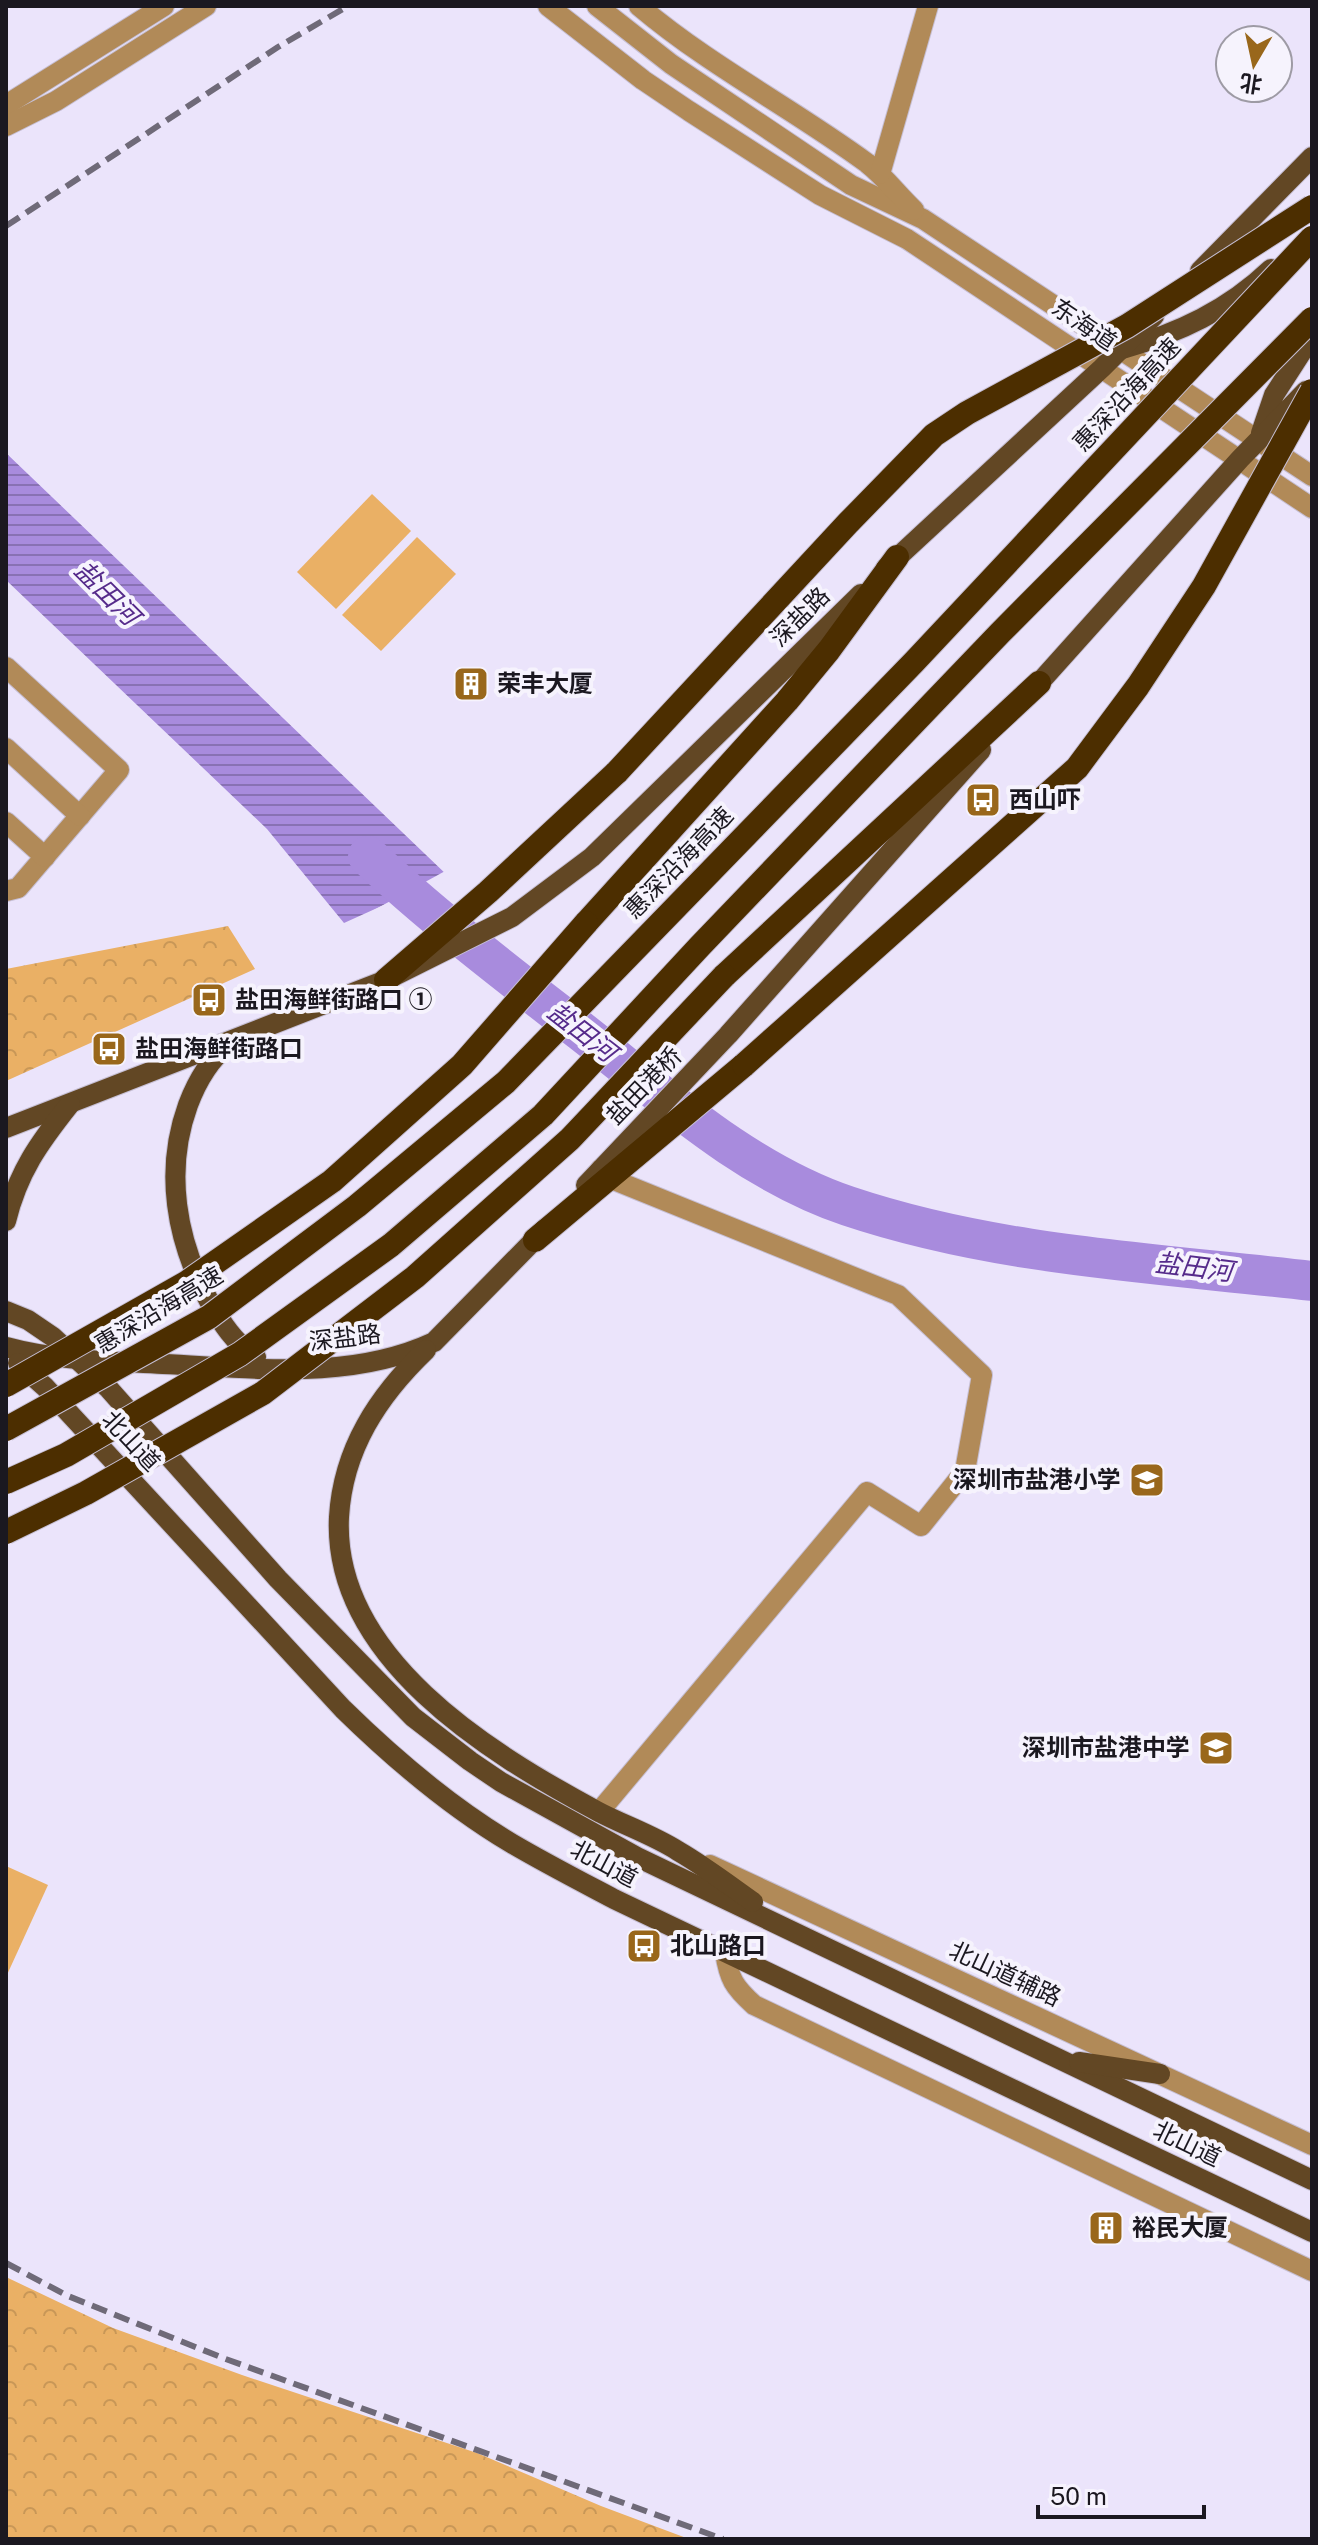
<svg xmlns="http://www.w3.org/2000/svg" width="1318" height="2545" font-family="'Public Sans','Noto Sans SC',sans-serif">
<defs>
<pattern id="forest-crowns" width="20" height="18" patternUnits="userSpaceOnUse" patternTransform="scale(2)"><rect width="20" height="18" fill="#eab065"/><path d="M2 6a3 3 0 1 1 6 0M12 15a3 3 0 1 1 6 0" fill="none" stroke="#c89757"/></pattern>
<pattern id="water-rules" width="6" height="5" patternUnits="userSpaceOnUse" patternTransform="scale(2)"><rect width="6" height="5" fill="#a88bdd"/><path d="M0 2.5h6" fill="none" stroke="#8871b3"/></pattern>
</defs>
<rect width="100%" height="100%" fill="#ebe4fb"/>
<!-- forest -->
<g fill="url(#forest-crowns)">
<polygon points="228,926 255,969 6,1081 6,969"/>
<polygon points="6,2277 113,2328 242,2375 477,2453 601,2506 689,2539 6,2539"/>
</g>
<!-- pitch -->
<g fill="#eab065">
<polygon points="372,494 411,531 336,609 297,572"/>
<polygon points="417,537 456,574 381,651 342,615"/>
<polygon points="6,1866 48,1885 6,1977"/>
</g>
<!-- water -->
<polygon fill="url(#water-rules)" points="6,453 448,876 344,923 267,829 6,580"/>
<!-- pier -->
<polygon fill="#ebe4fb" points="447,870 452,876 450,880 343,927"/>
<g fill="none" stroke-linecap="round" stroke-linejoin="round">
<!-- river -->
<path stroke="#a88bdd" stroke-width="40" d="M368,856C435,919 509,975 582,1032C665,1097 747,1172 848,1206C997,1256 1157,1263 1312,1281"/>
<defs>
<g id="minor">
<polyline points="548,6 643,80 689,111 820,195 907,239 1312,508"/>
<polyline points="597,6 671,64 851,185 923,219 1312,476"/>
<path d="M639,6C710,66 792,108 867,163C885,177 898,195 914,210"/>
<polyline points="6,105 164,6"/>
<polyline points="6,126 56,101 206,6"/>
<polyline points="880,174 928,6"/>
<polyline points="6,667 119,770 18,888 6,891"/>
<polyline points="6,748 80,816"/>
<polyline points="6,822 45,857"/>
<polyline points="599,1812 867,1492 921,1526 965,1471 982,1375 898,1295 609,1178 601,1169"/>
<polyline points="710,1865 1312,2145"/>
<path d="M725,1952C729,1979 734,1987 754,2005L1312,2271"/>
</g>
<g id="major">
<polyline points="1200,271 1312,157"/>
<path d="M1122,349C1179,333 1228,310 1271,269"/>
<polyline points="1261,433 1274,395 1312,336"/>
<polyline points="886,568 1102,368 1154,316"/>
<polyline points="1031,692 1240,459 1306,391"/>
<path d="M229,1044C209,1060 197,1081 188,1105C164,1171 176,1240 209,1301C221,1322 235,1344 256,1357"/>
<polyline points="6,1128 386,980 512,917 592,857 861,594"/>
<polyline points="586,1185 728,1035 981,750"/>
<path d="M6,1221C18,1172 39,1143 70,1104"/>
<polyline points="6,1311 28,1320 53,1337 109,1389 278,1579 413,1717 470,1761 501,1782 637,1857 1312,2180"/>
<path d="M6,1347C57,1361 111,1361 163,1364C254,1368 350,1381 434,1342L545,1229"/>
<path d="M426,1350C378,1396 343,1449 339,1517C332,1657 489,1753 597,1811C623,1825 653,1835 678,1851C704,1866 729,1885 753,1902"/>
<path d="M18,1363L45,1387L343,1709C394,1759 449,1806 511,1843C545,1863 580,1881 614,1899L1312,2232"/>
<polyline points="1079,2062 1160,2074"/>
</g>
<g id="highway">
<polyline points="586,923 787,701 829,650 897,557"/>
<polyline points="724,976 1039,683"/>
<polyline points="386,980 488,892 617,772"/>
<polyline points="535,1240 744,1065"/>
</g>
</defs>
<!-- minor casing -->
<use href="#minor" stroke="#c6bfd4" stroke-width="22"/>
<!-- major casing -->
<use href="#major" stroke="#c6bfd4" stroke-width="22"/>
<!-- highway casing -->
<use href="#highway" stroke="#c6bfd4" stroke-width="26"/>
<!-- minor -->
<use href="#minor" stroke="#b18a58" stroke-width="20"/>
<!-- major -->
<use href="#major" stroke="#624724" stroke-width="20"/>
<!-- highway -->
<use href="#highway" stroke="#4c2e00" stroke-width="24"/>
<!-- rail -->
<g stroke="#6f6a78" stroke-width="6" stroke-dasharray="16 8" stroke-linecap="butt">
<polyline points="6,226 278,47 348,6"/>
<polyline points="6,2263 68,2296 223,2358 723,2539"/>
</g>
<defs>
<g id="highway-bridge">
<polyline points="617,772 848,523 934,435 967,413 1127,326 1312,207"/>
<polyline points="744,1065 1077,768 1138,686 1204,586 1312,391"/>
<polyline points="6,1385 186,1283 332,1181 462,1065 586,923"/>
<polyline points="6,1429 209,1317 357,1206 506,1082 914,662 1312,238"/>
<polyline points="6,1482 66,1455 240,1354 391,1245 543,1115 700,946 1000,633 1312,319"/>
<polyline points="6,1532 86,1493 263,1393 415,1277 570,1139 724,976"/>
</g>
</defs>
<!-- highway-bridge casing -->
<use href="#highway-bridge" stroke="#c6bfd4" stroke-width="26" stroke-linecap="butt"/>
<!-- highway-bridge -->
<use href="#highway-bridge" stroke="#4c2e00" stroke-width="24"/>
</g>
<!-- icons -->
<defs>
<symbol id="building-square" viewBox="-11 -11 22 22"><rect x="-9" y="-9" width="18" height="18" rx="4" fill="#99671b" stroke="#f6f3fd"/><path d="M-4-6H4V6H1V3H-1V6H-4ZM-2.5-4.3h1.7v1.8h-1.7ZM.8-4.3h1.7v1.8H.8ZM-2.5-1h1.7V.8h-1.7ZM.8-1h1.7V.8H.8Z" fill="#fff"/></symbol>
<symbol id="bus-square" viewBox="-11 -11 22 22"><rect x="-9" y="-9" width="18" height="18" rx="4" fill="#99671b" stroke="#f6f3fd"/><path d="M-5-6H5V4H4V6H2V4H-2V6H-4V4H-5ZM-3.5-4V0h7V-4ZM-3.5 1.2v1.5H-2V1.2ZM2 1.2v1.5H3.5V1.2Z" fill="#fff"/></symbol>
<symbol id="school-square" viewBox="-11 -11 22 22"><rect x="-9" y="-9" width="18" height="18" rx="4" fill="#99671b" stroke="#f6f3fd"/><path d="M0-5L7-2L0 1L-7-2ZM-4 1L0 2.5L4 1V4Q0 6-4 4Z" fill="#fff"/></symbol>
</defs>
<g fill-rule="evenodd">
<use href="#building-square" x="451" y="664" width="40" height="40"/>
<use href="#bus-square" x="963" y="780" width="40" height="40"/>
<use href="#bus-square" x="189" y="980" width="40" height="40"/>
<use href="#bus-square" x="89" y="1029" width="40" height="40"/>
<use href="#school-square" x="1127" y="1460" width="40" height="40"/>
<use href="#school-square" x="1196" y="1728" width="40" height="40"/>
<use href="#bus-square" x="624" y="1926" width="40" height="40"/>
<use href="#building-square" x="1086" y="2208" width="40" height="40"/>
</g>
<g text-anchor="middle" stroke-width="8" stroke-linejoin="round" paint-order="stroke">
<!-- street labels -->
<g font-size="24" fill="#1b1820" stroke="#f6f3fd">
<text transform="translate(1084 325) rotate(34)" y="8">东海道</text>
<text transform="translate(1127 395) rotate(-47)" y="8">惠深沿海高速</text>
<text transform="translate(800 617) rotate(-45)" y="8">深盐路</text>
<text transform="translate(679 863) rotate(-46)" y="8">惠深沿海高速</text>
<text transform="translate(644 1086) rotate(-46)" y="8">盐田港桥</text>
<text transform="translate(159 1310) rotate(-31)" y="8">惠深沿海高速</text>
<text transform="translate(345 1338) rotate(-7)" y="8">深盐路</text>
<text transform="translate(131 1441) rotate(47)" y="8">北山道</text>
<text transform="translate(604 1864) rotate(28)" y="8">北山道</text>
<text transform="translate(1005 1974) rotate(25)" y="8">北山道辅路</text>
<text transform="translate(1187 2144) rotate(26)" y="8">北山道</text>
</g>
<!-- poi labels -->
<g font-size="24" font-weight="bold" fill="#1b1820" stroke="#f6f3fd" text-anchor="start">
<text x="497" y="692">荣丰大厦</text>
<text x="1009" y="808">西山吓</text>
<text x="235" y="1008">盐田海鲜街路口 ①</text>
<text x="135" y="1057">盐田海鲜街路口</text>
<text x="1121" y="1488" text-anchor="end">深圳市盐港小学</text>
<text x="1190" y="1756" text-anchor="end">深圳市盐港中学</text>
<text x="670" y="1954">北山路口</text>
<text x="1132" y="2236">裕民大厦</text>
</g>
<!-- water labels -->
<g font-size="26" font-style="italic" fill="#562b8b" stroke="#f6f3fd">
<text transform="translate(107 593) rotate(45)" y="9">盐田河</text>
<text transform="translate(582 1032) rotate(38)" y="9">盐田河</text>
<text transform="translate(1194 1267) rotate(7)" y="9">盐田河</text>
</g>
</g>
<!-- border -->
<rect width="1318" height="2545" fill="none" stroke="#1b1820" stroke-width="16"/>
<!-- north arrow -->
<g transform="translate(1254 64) rotate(189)"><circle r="38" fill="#f6f3fd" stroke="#9e9ba5" stroke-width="2"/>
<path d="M0-6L14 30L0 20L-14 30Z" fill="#99671b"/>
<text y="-12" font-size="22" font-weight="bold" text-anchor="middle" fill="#1b1820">北</text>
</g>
<!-- scale -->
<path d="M1038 2505v12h166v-12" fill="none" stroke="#1b1820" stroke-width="4"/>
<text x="1050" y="2505" font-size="24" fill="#1b1820" stroke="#f6f3fd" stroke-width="6" paint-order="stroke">50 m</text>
</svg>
